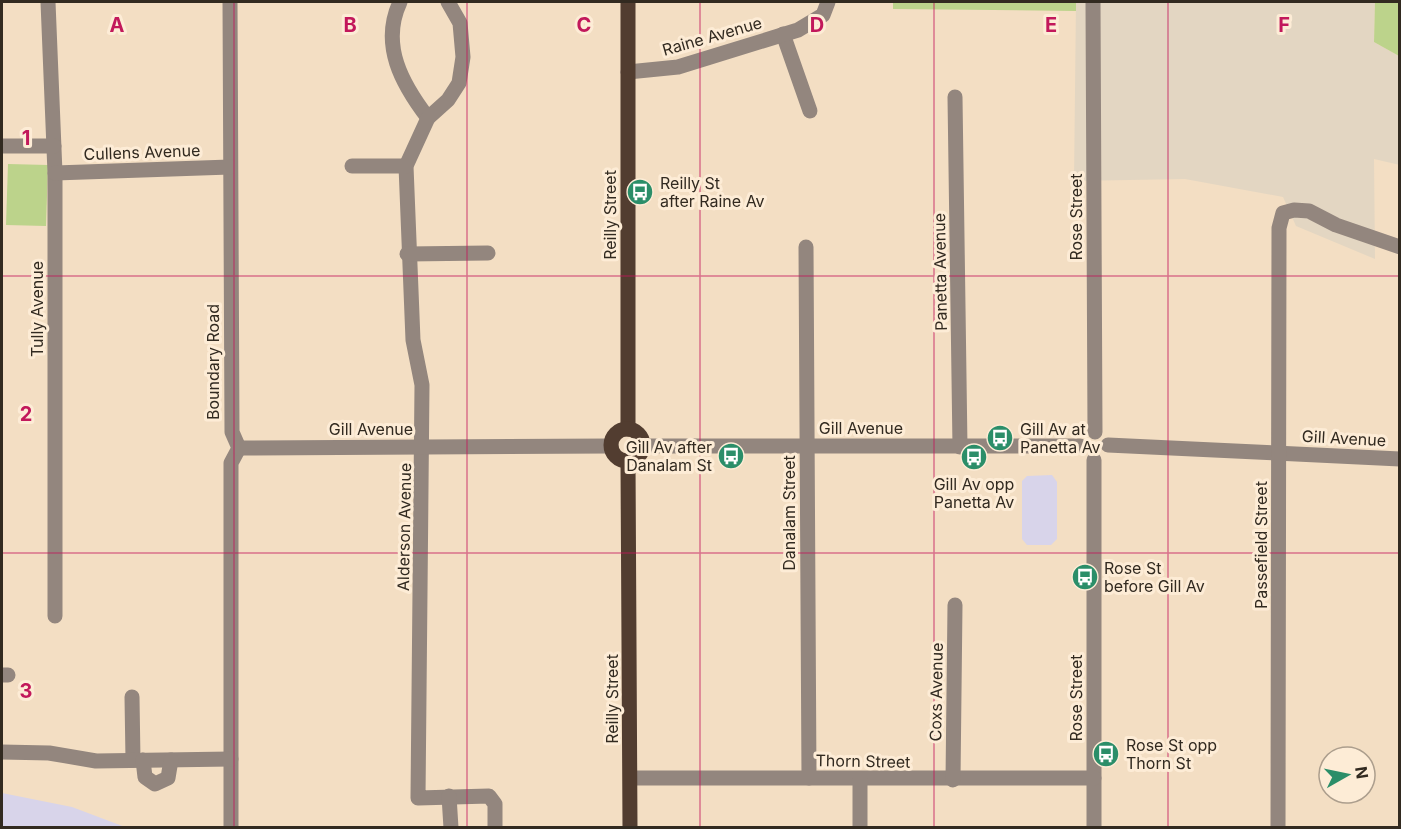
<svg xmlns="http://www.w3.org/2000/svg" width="1401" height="829" font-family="Inter,sans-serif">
<rect width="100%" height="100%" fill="#f3dec3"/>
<!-- commercial -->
<g fill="#d8d4ea">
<polygon points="1052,475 1057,482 1057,539 1051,545 1027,545 1022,539 1022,481 1027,476"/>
<polygon points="2,793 72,807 125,827 2,827"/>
</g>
<!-- industrial -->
<polygon fill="#e3d6c2" points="1076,2 1375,2 1374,42 1399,56 1400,165 1374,159 1375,259 1296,226 1283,197 1185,179 1074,181"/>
<!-- green -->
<g fill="#bcd38b">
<polygon points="893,2 1076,2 1076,11 893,9"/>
<polygon points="1375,2 1399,2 1399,56 1374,42"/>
<polygon points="8,164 48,165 46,226 6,225"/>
</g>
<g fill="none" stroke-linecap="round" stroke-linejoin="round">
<!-- minor -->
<g stroke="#93867e" stroke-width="15">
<polyline points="48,2 55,173 55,616"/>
<polyline points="230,2 232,432 239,448 231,463 231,828"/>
<path d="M400,2C380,45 402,84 428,118"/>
<polyline points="448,2 460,23 463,57 459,83 448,100 428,118 406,166 413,340 422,385 418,798 489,796 495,804 495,828"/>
<polyline points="1093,2 1095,432"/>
<polyline points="783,34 810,111"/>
<polyline points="628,72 678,67 798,30 823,15 828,2"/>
<polyline points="955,97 960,447"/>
<polyline points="2,146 54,146"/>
<polyline points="352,166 406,166"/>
<polyline points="55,173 230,167"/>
<polyline points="806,247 809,778"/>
<polyline points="407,254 488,253"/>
<polyline points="1108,445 1400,459"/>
<polyline points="643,446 1080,446"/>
<polyline points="239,448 611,446"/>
<polyline points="1094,460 1094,828"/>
<polyline points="2,675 8,675"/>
<polyline points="132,697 133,760"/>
<polyline points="2,752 49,753 96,761 231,759"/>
<polyline points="143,760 145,777 155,784 168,778 171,760"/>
<polyline points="631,778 1094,778"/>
<polyline points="860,779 860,828"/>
<polyline points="953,780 955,605"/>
<polyline points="449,796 451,828"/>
<polyline points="1278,828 1279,228 1283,213 1294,210 1309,211 1336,225 1400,247"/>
</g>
<!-- major -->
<g stroke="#523d30" stroke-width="15">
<polyline points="628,429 628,2"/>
<circle cx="627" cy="445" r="16"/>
<polyline points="628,462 630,828"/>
</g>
</g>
<!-- grid -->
<path fill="none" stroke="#c2185b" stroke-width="1.5" stroke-opacity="0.55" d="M234,2V828M467,2V828M700,2V828M934,2V828M1168,2V828M2,276H1400M2,553H1400"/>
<!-- icons -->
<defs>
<symbol id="bus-disc" viewBox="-11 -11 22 22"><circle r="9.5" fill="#2b8e69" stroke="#fdecd6"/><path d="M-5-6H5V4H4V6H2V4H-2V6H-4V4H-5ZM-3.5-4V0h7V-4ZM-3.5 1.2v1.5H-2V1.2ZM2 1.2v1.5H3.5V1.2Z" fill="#fff"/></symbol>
</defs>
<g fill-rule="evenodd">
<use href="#bus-disc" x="625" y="177" width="30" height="30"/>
<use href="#bus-disc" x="985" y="423" width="30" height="30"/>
<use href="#bus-disc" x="716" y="441" width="30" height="30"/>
<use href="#bus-disc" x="959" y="442" width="30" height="30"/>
<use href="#bus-disc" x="1070" y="562" width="30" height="30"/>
<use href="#bus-disc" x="1091" y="739" width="30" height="30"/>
</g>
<g text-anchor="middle" stroke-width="6" stroke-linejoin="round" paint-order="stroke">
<!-- street labels -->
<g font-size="16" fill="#322a20" stroke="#fdecd6">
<text transform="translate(712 36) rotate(-16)" y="6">Raine Avenue</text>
<text transform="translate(142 152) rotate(-2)" y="6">Cullens Avenue</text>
<text transform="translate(610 215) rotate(-90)" y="6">Reilly Street</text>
<text transform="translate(1076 217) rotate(-90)" y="6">Rose Street</text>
<text transform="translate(940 272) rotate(-91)" y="6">Panetta Avenue</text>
<text transform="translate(37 309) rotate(-90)" y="6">Tully Avenue</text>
<text transform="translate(213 362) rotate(-90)" y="6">Boundary Road</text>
<text x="861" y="434">Gill Avenue</text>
<text x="371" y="435">Gill Avenue</text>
<text transform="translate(1344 438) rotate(3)" y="6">Gill Avenue</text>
<text transform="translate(789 513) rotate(-90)" y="6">Danalam Street</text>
<text transform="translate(404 527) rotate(-89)" y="6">Alderson Avenue</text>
<text transform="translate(1261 545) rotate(-90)" y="6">Passefield Street</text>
<text transform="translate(936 692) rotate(-89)" y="6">Coxs Avenue</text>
<text transform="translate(1076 698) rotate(-90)" y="6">Rose Street</text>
<text transform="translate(612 699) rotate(-90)" y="6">Reilly Street</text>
<text transform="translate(863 761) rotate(1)" y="6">Thorn Street</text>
</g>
<!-- poi labels -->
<g font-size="16" fill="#322a20" stroke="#fdecd6" text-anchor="start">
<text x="660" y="189">Reilly St<tspan x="660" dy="18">after Raine Av</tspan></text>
<text x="1020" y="435">Gill Av at<tspan x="1020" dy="18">Panetta Av</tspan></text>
<text x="712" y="453" text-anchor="end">Gill Av after<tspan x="712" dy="18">Danalam St</tspan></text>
<text x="974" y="490" text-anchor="middle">Gill Av opp<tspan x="974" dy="18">Panetta Av</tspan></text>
<text x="1104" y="574">Rose St<tspan x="1104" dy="18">before Gill Av</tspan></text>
<text x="1126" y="751">Rose St opp<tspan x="1126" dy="18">Thorn St</tspan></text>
</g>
</g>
<g font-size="20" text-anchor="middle" font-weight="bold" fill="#c2185b" stroke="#fdecd6" stroke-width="6" stroke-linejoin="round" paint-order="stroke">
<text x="117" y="32">A</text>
<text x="350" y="32">B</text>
<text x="584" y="32">C</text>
<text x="817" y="32">D</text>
<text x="1051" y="32">E</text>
<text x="1284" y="32">F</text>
<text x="26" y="145">1</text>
<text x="26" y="421">2</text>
<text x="26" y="698">3</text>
</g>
<!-- border -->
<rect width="1401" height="829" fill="none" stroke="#322a20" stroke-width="6"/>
<!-- north arrow -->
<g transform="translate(1347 775) rotate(81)"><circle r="28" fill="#fdecd6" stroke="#ac9e8d" stroke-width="1.5"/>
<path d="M0-4.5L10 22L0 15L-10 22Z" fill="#2b8e69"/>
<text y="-9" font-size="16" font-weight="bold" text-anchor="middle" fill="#322a20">N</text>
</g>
</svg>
